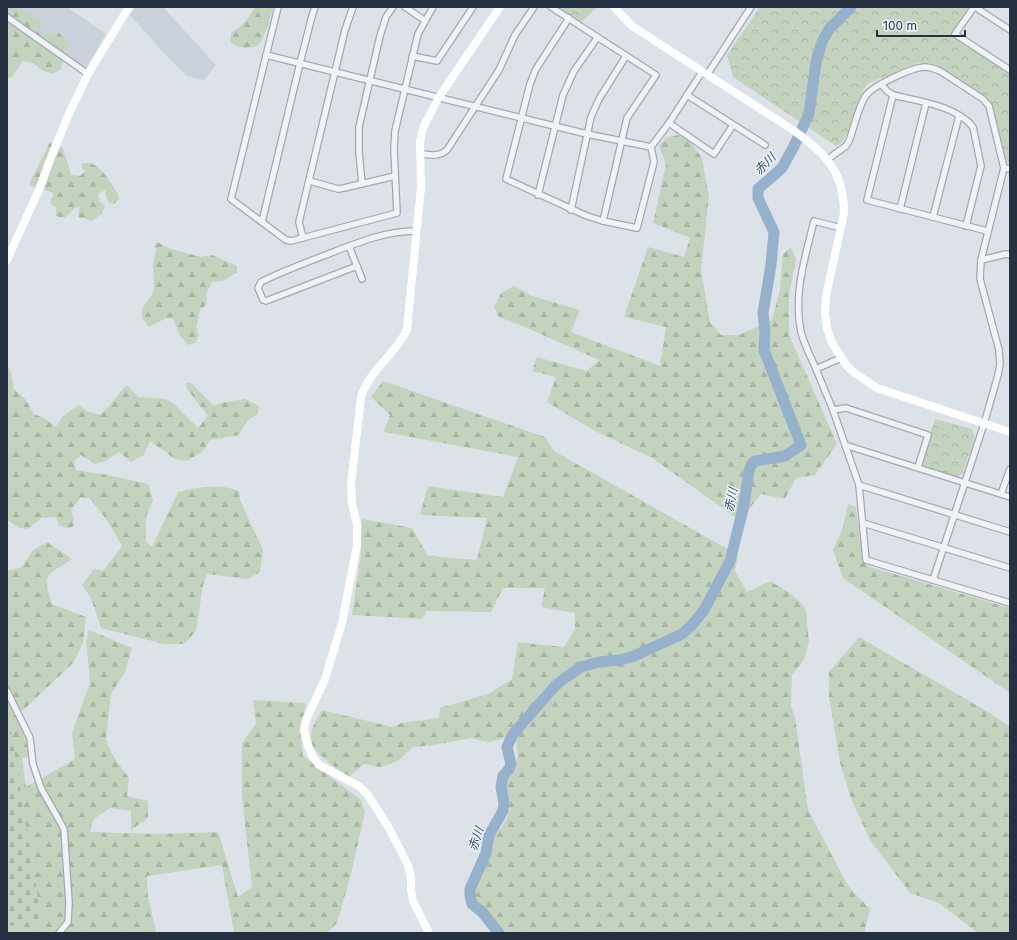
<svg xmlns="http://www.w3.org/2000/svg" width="1017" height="940" font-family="Inter,'Noto Sans JP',sans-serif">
<defs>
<pattern id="forest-firs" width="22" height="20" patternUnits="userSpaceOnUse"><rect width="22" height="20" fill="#c4d3bd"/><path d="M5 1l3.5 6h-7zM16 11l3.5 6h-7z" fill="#a8b5a4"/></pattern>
<pattern id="cemetery-stones" width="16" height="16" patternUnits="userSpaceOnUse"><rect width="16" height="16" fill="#c4d3bd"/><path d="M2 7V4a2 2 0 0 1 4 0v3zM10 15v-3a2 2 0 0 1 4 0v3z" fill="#a8b5a4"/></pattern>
<pattern id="park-crowns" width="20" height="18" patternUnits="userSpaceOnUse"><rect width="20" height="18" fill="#c4d3bd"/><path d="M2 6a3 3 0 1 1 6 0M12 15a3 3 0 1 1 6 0" fill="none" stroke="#a8b5a4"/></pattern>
</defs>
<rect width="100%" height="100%" fill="#dde2e8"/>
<!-- built -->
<g fill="#cbd1da">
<polygon points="7,7 67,7 106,34 85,70 46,41"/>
<polygon points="136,7 163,7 216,65 204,80 187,76 162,51 130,15"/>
</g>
<!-- forest -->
<g fill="url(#forest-firs)">
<polygon points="7,7 18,7 41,21 42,25 38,32 41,35 59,33 68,42 61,69 53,74 43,71 33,63 23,61 12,77 7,78"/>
<path d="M255,7H274C271,14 264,39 260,43C252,51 238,48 230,42L231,33C243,26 249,17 255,7Z"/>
<polygon points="679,135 691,143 702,158 709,196 701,270 710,322 721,335 739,335 772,320 780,289 783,254 791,247 796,259 789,296 789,335 837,444 815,475 796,478 785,499 761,494 749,509 745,524 652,458 593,430 547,402 556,377 532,371 537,357 587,371 599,360 525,327 499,317 494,307 501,293 514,286 532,296 580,310 571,332 660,366 666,327 624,317 648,247 684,257 690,238 653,223 666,164 659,146 667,137"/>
<path d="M50,142L63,148L71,175L80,176L85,171L82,168V164C99,158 110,183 118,194L119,199L114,204L108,202L105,190L98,194L100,202L105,205L102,214L91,221L84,218H79L78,214L80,206L75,208L65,218L56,216V208L50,203L54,194C46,188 37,190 29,184Z"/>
<polygon points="157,242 168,248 201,257 212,255 237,266 237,272 223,281 212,282 206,294 207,300 206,305 200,310 196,329 199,335 195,343 188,345 180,336 173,319 166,318 149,327 142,318 142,308 152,295 154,286 153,266 156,249 154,246"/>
<path d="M7,365L11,373L14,389L25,399L34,414L44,418L56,427L63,416L79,405L87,411L100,415C111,407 116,395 127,385L139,397L166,399L175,405L198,428L208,416L187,389L186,383H191L214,406L224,402L245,399L259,406L257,414L247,421L239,435L210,440L203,451L187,461L175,459L150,441L144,455L131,462L119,452L105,461L95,464L81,455L74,461L76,470L108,475L148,484L153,500L146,517V542L152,547L178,492C199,487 219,483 239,491L240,500L263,550L260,572L248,579L207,574L203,585L196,631L184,644H164L101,628L91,598L82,585L94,569L103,571L122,546C113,529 103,513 89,498H80L71,510L74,519L73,527L66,528L59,525L56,517L41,518L28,529L19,528L7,520Z"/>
<path d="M383,381L545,437L554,451L738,555L735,571L747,592L770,581L790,593L805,607L809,641L804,660L792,675L791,706L795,717L808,810L848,886L870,909L864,933H501L494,922L475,903L473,898L472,891L479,879L490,842L506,821L510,810L508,800L506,779C519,764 520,754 514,736L489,742L471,738L434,745L413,747L399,760L388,765L380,767L364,764L349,777C338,769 313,754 311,740C310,729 317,719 322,710L393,727L401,723L439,718L440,708L488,694L512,679L518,642L564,647L575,629V613L541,607L545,588H503L491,612L427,611L422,619L352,615L361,554L362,519L412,528L428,556L477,560L487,518L420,515L428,486L503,497L518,457L384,432L390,415L371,397Z"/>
<polygon points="848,504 856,507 862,559 867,566 1010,608 1010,693 843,578 833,550 842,531"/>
<path d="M47,542L72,559C48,576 41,571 52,604L86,617L83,643L73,663L19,714L30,756L22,758L26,787L75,759L72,733L90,682L86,640L89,630L132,648L125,672L111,694L106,740L113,756L129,778L127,796L148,801V818L131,830V811L110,808C100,815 89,819 91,832L157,834L218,832L238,897L252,887L242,797V743L256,723L253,700L306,703L300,732L303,756L361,800L365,812L351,874L337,923L327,933H234L222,865L147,876L148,897L155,926L156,933H7V927L41,917L7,757V571L22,567L32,551Z"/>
<polygon points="859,637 990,713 1010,727 1010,933 978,933 939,903 910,893 870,840 850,796 840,763 829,697 829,672"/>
</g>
<!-- cemetery -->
<polygon fill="url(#cemetery-stones)" points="7,722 11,731 41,918 7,927"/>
<!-- park -->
<g fill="url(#park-crowns)">
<polygon points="558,7 598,7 581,22"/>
<path d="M760,7H969L950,35L1010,74V164L1006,161L993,107L982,95L930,63H917L869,83C854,97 852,141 836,146L733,77L727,55Z"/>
<polygon points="935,419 972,429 975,438 962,474 957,477 924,466 921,462"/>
</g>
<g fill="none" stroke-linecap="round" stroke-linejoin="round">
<!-- river -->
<polyline stroke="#95b1cb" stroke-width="11" points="499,933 482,912 472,904 470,896 470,889 486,853 489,835 503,811 504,803 501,787 503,776 509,769 511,764 507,747 513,734 555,686 565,678 581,667 599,662 620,660 634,656 682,634 692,625 704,610 730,561 744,505 749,471 751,465 755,461 785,456 801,445 764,350 765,333 763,313 771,265 774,232 758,198 758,189 782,168 794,146 809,114 816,62 822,42 829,29 851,7"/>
<defs>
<g id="street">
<polyline points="278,7 231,199 286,240 291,241 397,213 394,149 395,131 418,34 433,7"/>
<polyline points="405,7 424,20"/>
<polyline points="551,7 656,75 627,118 603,221"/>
<polyline points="974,7 955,34 1010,70"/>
<polyline points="975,7 1010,30"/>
<polyline points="7,17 88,74"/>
<polyline points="569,18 536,69 530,84 506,179 587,216 603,221 637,228 654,162 651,147 669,123 702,72"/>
<polyline points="266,55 587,134 651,147"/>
<polyline points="412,56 437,61 473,7"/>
<polyline points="707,75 751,7"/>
<path d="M881,84L887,91L893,95C918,101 957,106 973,127L981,166L966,226"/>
<polyline points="687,95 765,145"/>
<polyline points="893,95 867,200 987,231"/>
<polyline points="669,123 714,154 733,125"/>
<path d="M421,154C430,155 439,157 447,150L499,70L515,35L534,7"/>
<path d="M828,159L846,146L849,141C854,128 858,108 865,97C871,86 913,67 925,67C930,67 935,69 940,71L983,99L989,106L1004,168L981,260L980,279L999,350L1000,364L998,375L984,424L933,580"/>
<polyline points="1004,168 1010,169"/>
<polyline points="310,181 338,189 344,188 395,176"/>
<polyline points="362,184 359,152 359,127 380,36 386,17 393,7"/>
<polyline points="538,195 563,95 574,71 597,38"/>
<polyline points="900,209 926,103"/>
<polyline points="571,210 591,117 599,99 626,56"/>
<polyline points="933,217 959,116"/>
<polyline points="262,222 300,63 312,16 315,7"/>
<polyline points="303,238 299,222 345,30 353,7"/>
<polyline points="349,246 362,279"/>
<polyline points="981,260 1006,254 1010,255"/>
<path d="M357,266L266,301L263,300L258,288L261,282C281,272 302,264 323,256C352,245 386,230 417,231"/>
<polyline points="841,358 816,369 833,410 859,485 866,560 1010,603"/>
<path d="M816,369C811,357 804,344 801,332C793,294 805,258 814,221L841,228"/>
<polyline points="833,410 846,408 928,435 918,467"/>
<polyline points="845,445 1010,497"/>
<polyline points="859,485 1010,532"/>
<polyline points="1001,494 1010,469"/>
<polyline points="863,523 1010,568"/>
<polyline points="7,691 30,738 33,764 41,788 64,829 69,903 68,922 59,933"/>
</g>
</defs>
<!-- street casing -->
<use href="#street" stroke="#a2a9b2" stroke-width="8"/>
<!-- street -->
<use href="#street" stroke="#f0f2f6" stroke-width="5.5"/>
<!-- secondary -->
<g stroke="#fff" stroke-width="8">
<path d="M614,7L632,26L793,130C825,153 844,171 844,213L826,296L825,313L827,328L832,343L847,366L856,374L877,388L1010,432"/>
<polyline points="7,260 39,190 50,160 68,116 88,74 129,7"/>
<path d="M429,933L413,901L411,889V877L408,865L389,828L368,795L359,786L319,765L313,757L308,746L304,729L306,720L325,679L342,623L357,545V524L352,504L351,484L361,397C369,370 395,355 407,330L421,187L420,142L422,131L425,124L439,97L500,7"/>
</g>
</g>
<g text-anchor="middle" stroke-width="3" stroke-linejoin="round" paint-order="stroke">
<!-- water labels -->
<g font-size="12" font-style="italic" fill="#2d5076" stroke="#ecf1f6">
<text transform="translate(765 164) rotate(-46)" y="4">赤川</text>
<text transform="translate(731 500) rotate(-78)" y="4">赤川</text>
<text transform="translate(476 839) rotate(-71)" y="4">赤川</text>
</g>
</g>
<!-- border -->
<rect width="1017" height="940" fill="none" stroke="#253040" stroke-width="16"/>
<!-- scale -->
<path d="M877 30v6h88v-6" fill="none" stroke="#253040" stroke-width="2"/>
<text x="883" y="30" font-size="12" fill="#253040" stroke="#ecf1f6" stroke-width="3" paint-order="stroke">100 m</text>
</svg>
